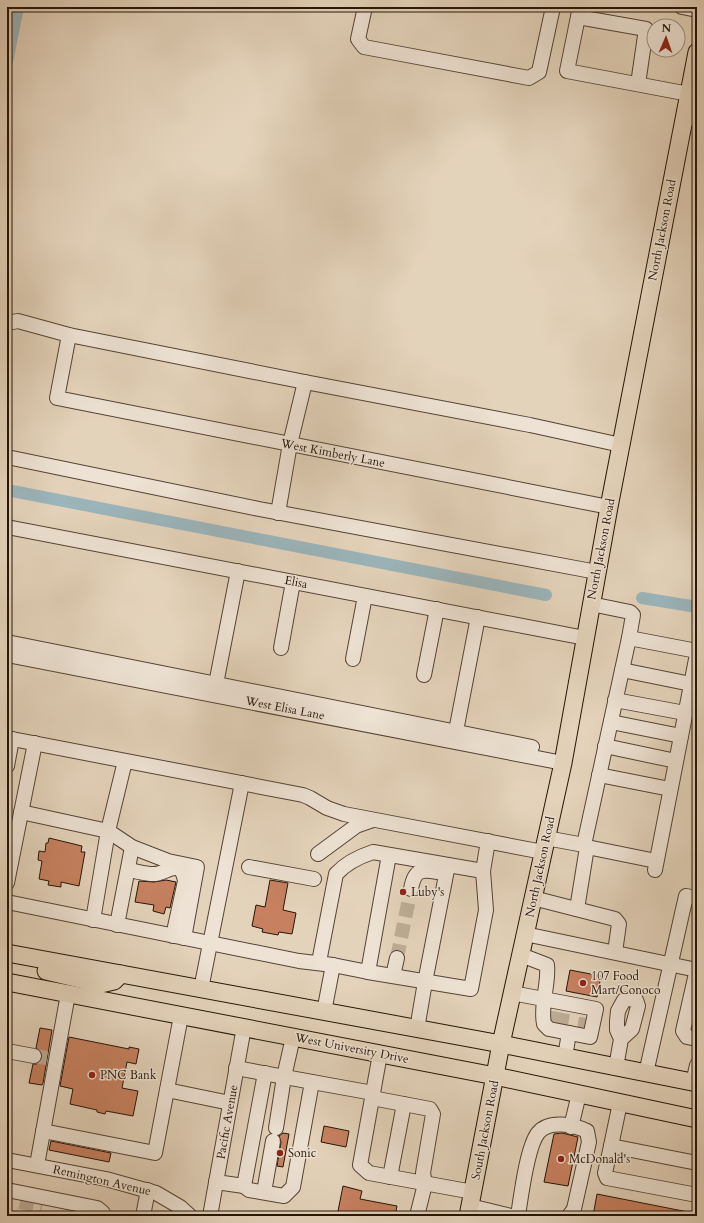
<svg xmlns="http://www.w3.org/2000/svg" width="704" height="1223" font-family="Cardo,serif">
<rect width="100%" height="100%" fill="#e4d3bb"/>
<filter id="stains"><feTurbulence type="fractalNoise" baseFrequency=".005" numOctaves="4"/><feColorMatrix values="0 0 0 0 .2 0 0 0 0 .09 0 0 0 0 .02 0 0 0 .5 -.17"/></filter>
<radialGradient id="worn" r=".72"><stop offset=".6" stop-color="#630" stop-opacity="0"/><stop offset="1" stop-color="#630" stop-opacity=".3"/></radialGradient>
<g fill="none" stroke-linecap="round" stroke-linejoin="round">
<!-- canal -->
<g stroke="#9bb5bb" stroke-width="12">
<polyline points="7,62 18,7"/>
<polyline points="7,490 546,595"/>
<polyline points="642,598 697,607"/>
</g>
</g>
<!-- building -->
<g fill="#c78160" stroke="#251508">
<polygon points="49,838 82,846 81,852 85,852 79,886 61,882 61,887 48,885 49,881 39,879 42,861 38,860 39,851 45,852 46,843 48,843"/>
<polygon points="166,880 176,882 170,908 166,907 164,914 153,911 154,905 135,902 139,881 154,882"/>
<polygon points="270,880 288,883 283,910 296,913 292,934 279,932 278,935 262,932 263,929 252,926 256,905 265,907"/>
<polygon points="570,970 601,976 597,997 566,991"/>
<polygon points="40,1028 52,1030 43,1083 42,1085 29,1083 33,1064 37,1064 42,1058 42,1053 36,1048"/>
<polygon points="69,1037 129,1049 129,1047 139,1049 136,1064 127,1062 122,1088 138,1091 133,1116 106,1111 105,1114 97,1112 97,1110 70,1104 73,1089 60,1086"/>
<polygon points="324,1126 349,1131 346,1147 321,1142"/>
<polygon points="283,1133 289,1134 283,1167 277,1166 281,1142 279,1136"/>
<polygon points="562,1133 578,1137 568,1186 544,1182 554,1134"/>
<polygon points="51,1141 111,1153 109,1162 49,1150"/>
<polygon points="343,1186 362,1191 360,1199 397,1206 395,1216 337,1216"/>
<polygon points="597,1194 688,1212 688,1216 593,1216"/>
</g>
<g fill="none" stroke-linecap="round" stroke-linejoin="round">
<!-- minor-tunnel -->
<g stroke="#bead97" stroke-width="14" stroke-dasharray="14 7" stroke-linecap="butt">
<polyline points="397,958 411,889"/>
<polyline points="550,1024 552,1011"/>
<polyline points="561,1025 563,1013"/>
<polyline points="584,1030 586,1018"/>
<polyline points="34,1056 47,1058"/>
<polyline points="20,1202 42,1207"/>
</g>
<defs>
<g id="minor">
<polyline points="365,7 358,39 364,47 529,78 539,72 553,7"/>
<polyline points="580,7 567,71 689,94"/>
<polyline points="682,7 697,10"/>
<polyline points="578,17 646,29 638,84"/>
<polyline points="685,117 697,119"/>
<polyline points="7,323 18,321 69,335 305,382 530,425 621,445"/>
<polyline points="69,335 57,398 609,507"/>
<polyline points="7,457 259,509 597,572"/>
<polyline points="278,513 290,444 305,382"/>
<polyline points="7,527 585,638"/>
<polyline points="591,604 630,612 633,615 629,638"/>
<polyline points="7,642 532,747"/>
<polyline points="281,648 293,582"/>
<polyline points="7,655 563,763"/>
<polyline points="353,659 365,596"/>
<polyline points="622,670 691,684"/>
<polyline points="424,675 437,609"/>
<polyline points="216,684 238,571"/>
<polyline points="615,700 685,713"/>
<polyline points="611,722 681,736"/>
<polyline points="456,731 478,617"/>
<polyline points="7,738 303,795 310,798 327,808 344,814 543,852"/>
<polyline points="605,746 676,761"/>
<polyline points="7,766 12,739"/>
<polyline points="599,775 670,789"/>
<polyline points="21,812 108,831 132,847 168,861 197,867 184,938"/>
<polyline points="546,838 584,845 587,847 577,909"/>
<polyline points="584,845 629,638 697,651"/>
<polyline points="587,847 656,861"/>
<polyline points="318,854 356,826 373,820"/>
<polyline points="249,867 314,879"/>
<path d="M128,870C136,871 145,874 153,874C165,875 181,856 185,881L173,936"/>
<polyline points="655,870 697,654"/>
<polyline points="7,883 35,743"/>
<path d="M411,889C415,866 424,870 443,873"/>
<polyline points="533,898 615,919 619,924 615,952"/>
<polyline points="7,902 299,961 333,965"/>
<polyline points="93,920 108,831 125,761"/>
<polyline points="117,925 132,847"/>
<polyline points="525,934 697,970"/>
<path d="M319,962L336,874C346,863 358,857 373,852L483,871"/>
<polyline points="697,969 683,1031 687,1037 697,1039"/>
<polyline points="368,972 471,989 486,910 483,871 488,841"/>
<polyline points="393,976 397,958"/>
<polyline points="201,989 242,783"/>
<path d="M512,993L596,1009L590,1037L549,1029L544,1024C540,1004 549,985 547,965L521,955"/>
<polyline points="324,1012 333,965 368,972 389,855"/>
<polyline points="417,1029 425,982 448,865"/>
<polyline points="7,1051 34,1056"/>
<polyline points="380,1054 360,1165 369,1173 473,1192"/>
<polyline points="565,1057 569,1033"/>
<polyline points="616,1067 621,1039 617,1030 617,1021 618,1011 624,1000 628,999 636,1000 638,1006 632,1029 621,1039"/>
<polyline points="236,1068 373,1093"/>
<polyline points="265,1073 244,1186 249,1190 284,1196 293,1187 312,1082"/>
<polyline points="646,1073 686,896 697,898"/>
<polyline points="693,1083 697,1065"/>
<polyline points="167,1090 230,1103"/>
<polyline points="372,1098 430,1109 433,1114 423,1173 425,1184 417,1216"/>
<polyline points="571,1127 579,1094"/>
<polyline points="276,1128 284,1077 293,1037"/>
<polyline points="43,1131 155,1153 181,1016"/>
<polyline points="611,1146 620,1103"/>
<polyline points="7,1160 106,1179 156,1193 180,1207 190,1216"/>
<polyline points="697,1163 611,1146 605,1173 607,1178 697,1195"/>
<polyline points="37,1165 68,994"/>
<polyline points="390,1177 404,1104"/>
<polyline points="216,1182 244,1186"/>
<polyline points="7,1190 97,1208 103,1213 102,1216"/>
<polyline points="264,1192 273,1141"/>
<polyline points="470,1206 511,1216"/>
<polyline points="143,1216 148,1190"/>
<polyline points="210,1216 244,1027"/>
<path d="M518,1216C521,1196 527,1147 538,1133C549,1119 574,1125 587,1131L589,1142L574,1209L569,1216"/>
</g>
<g id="major">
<polyline points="7,953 501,1044 697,1083"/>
<polyline points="46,971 101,984 114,981 121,974"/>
<polyline points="7,982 495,1076 697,1119"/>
<polyline points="468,1216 501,1044 563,763 609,507 697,52"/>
</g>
</defs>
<!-- minor casing -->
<use href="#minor" stroke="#554435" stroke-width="16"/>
<!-- major casing -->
<use href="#major" stroke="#251508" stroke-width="19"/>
<!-- minor -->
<use href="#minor" stroke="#ede2d3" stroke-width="14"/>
<!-- major -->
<use href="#major" stroke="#e4d3bb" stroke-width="17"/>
</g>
<!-- markers -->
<g fill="#8f2418" stroke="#ede2d3" stroke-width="1.5">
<circle cx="403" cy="892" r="4"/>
<circle cx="583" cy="983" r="4"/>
<circle cx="92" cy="1075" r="4"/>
<circle cx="280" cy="1153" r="4"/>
<circle cx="561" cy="1159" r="4"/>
</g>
<g text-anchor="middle" stroke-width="3" stroke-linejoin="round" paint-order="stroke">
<!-- street labels -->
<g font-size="12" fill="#251508" stroke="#ede2d3">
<text transform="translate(662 230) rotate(-79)" y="4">North Jackson Road</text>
<text transform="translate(333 453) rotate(11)" y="4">West Kimberly Lane</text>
<text transform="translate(601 549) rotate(-79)" y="4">North Jackson Road</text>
<text transform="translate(296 582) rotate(11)" y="4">Elisa</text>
<text transform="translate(285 708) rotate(11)" y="4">West Elisa Lane</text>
<text transform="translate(540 867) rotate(-78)" y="4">North Jackson Road</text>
<text transform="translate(352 1048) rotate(11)" y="4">West University Drive</text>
<text transform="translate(227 1122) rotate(-80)" y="4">Pacific Avenue</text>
<text transform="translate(485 1130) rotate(-79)" y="4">South Jackson Road</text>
<text transform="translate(102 1180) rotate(13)" y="4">Remington Avenue</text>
</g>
<!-- poi labels -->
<g font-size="12" fill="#251508" stroke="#ede2d3" text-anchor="start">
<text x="411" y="896">Luby's</text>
<text x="591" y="980">107 Food<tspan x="591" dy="14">Mart/Conoco</tspan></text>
<text x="100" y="1079">PNC Bank</text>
<text x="288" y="1157">Sonic</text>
<text x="569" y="1163">McDonald's</text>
</g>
</g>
<!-- margin -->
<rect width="704" height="1223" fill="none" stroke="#e4d3bb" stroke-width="24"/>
<rect x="8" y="8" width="688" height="1207" fill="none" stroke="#251508" stroke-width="2"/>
<rect x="12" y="12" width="680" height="1199" fill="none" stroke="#251508"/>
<!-- north arrow -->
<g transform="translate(666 38) rotate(2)"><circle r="19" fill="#ede2d3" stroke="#9d9082"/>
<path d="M0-3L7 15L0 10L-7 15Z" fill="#8f2418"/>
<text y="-6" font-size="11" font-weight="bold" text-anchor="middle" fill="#251508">N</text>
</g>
<rect width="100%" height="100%" filter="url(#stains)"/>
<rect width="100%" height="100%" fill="url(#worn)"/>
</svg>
